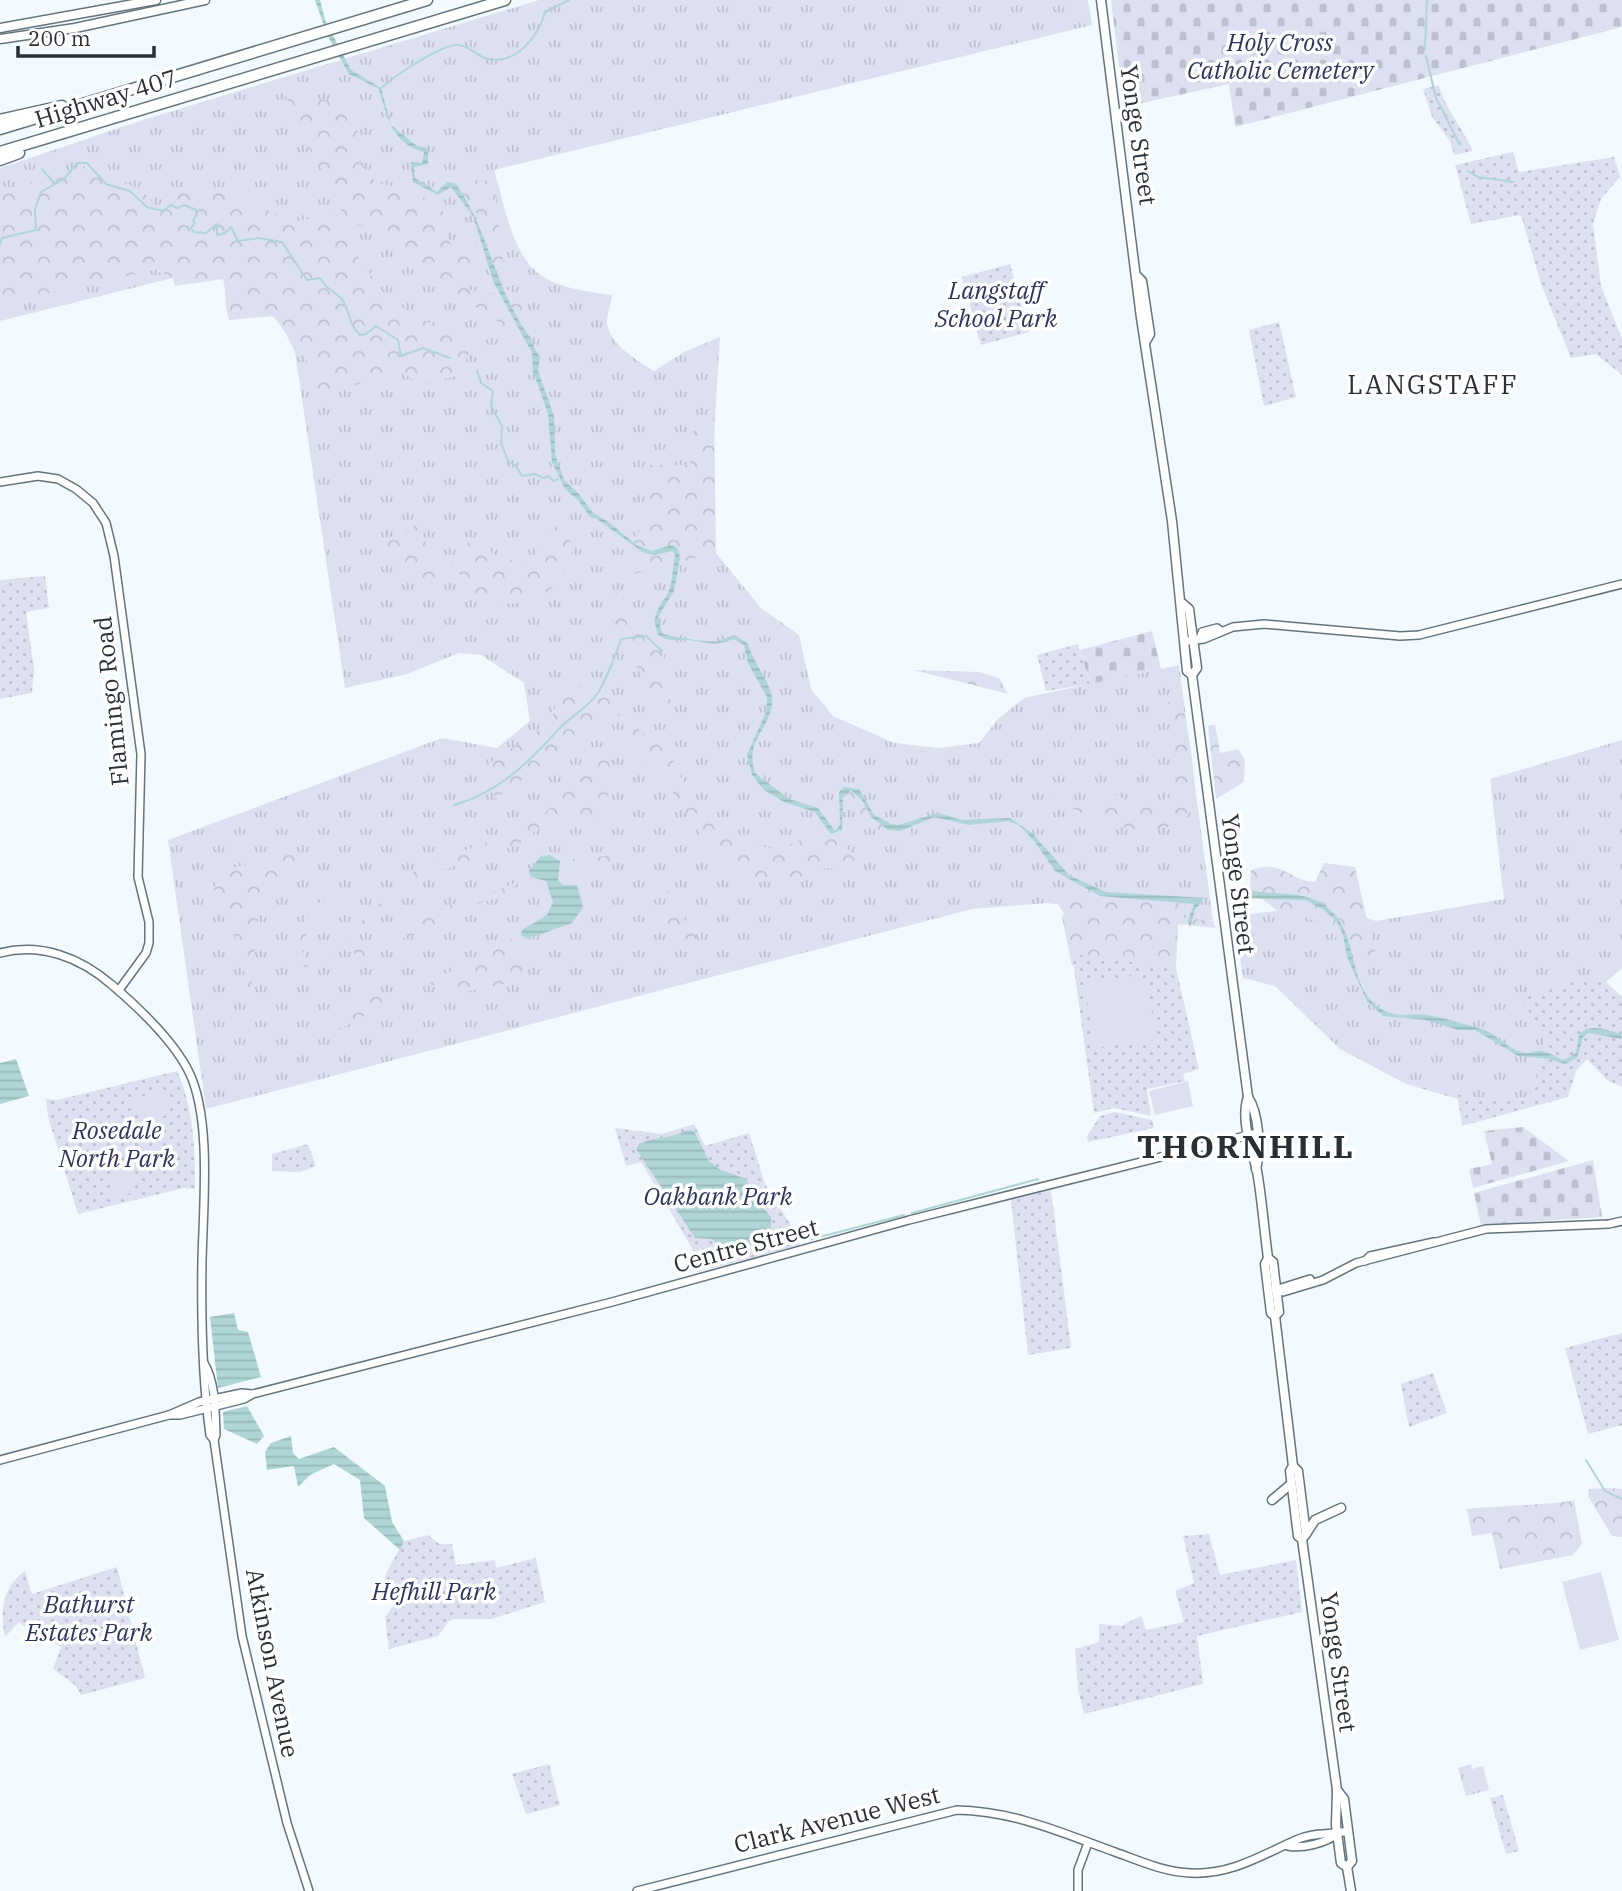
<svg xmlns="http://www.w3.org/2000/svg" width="1622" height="1891" font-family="'IBM Plex Serif',serif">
<defs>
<pattern id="grass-tufts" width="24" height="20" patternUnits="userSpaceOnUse" patternTransform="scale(1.75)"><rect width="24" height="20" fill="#dce0f1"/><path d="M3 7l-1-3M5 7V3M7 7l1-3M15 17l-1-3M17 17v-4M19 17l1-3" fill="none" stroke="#bdc0cf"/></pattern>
<pattern id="forest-crowns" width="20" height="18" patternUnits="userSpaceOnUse" patternTransform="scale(1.75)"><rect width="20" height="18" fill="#dce0f1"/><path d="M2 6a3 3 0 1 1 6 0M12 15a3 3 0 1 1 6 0" fill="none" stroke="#bdc0cf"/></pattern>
<pattern id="cemetery-stones" width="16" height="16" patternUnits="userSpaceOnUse" patternTransform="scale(1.75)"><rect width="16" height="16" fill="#dce0f1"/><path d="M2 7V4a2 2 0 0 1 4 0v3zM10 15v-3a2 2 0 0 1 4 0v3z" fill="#bdc0cf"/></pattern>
<pattern id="park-dots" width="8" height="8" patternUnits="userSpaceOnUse" patternTransform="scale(1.75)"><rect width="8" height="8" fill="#dce0f1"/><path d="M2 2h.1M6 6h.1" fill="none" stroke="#bdc0cf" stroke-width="1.8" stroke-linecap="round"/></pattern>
<pattern id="water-rules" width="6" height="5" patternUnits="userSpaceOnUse" patternTransform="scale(1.75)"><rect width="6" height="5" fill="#afd5d6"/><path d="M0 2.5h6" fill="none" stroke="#97b7b8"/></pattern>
</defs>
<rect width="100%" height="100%" fill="#f2faff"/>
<!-- grass -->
<g fill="url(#grass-tufts)">
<path d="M539,0H1088L1092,25L494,170C504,202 511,252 539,274C558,288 589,292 612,295C611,303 607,315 607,323C609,344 638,361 654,371L684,352L720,337L712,468L716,553L761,608L799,635L811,689L833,716L894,743L938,748L979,743L998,719L1024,698L1179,665L1213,921L1046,903L972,909L206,1109L168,840L442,738L497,748L530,721L524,683L481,655L459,653L407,674L345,688L295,352L240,244L157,271L173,278L0,321V168L146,119Z"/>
<polygon points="1622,740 1622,968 1606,982 1573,982 1546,1037 1533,1099 1493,1101 1406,1084 1340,1049 1275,986 1243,978 1234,916 1328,905 1376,921 1504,899 1490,779"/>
<polygon points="1471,1764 1472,1769 1483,1766 1489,1790 1466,1796 1458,1768"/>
</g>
<!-- forest -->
<g fill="url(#forest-crowns)">
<path d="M283,90L325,100L342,97C369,117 349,159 373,179C377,183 388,185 394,187L397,193L432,199L443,211L452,251L463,252L481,244L478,214L469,206L458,185L467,180L494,181L503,262L521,271H499L478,267L462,278V285C478,296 491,295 509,290C524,298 531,321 526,336C510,333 505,327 493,318C476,305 454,297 437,284C409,264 385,225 348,224L343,236L388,299L466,344L469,352L460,375L419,385L401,370L327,394L318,392L313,369L273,316L229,320C224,305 227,295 223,279L175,286L173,278L156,270L0,303V224L3,216L0,214V190H9L100,161L113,174L148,196L154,206L165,209L176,190L203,188L229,191L291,222L342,214L327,174L317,165Z"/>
<path d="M714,418L716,553L679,562V552L644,550L630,540C659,517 646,498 650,465H690C691,438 686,429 714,418Z"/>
<path d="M433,517L423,534L427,546L437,553L438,586C416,582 400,575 384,559L398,565L380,548L382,541Z"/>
<path d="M558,525L573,545C571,591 520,618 479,596C469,590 459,572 451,562L456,552L475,537L486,541L494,557L529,563C542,548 541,538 558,525Z"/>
<polygon points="627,543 654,555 672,551 675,555 673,564 633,574 627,561"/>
<polygon points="619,591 639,625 662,641 672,712 658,710 648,697 646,684 613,625 609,597"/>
<polygon points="914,670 980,672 999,678 1008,694"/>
<polygon points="567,686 607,689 619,714 671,755 682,780 729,839 777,850 810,836 823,826 824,829 839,834 858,865 858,871 827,868 790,884 741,879 708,844 666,782 638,758 630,745 634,727 611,710 581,733 574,746 552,758 495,799 490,763 549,723 550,717 551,721 557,700"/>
<path d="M1176,699L1182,700C1187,733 1199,774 1191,808C1189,818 1182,820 1173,825C1137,841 1083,816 1052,797L1107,809L1112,793C1121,797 1132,804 1142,806C1192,815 1170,730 1166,703Z"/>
<polygon points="1215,724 1220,753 1238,749 1245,760 1244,782 1216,799 1208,726"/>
<path d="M604,755L609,762L608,820L588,816L545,823L518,845L440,871L417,885L402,884L356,933L358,950L402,931L419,915L496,891L574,859L616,855L617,861L547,882L516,884L500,897L471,906L449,916L432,929L405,937L368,957L365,963L347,946L305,968L298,960L295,934L322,899L333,896C326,917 305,926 301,949L308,960L316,962C342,951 351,932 369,913C384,898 405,886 417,867C460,850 503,843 542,815C564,800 578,764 604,755Z"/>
<path d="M851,790L862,800L871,817L900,831L909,828L912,834C888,853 857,811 844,795Z"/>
<polygon points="285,855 292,855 296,859 292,877 266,891 260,904 248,1015 249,990 235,936 218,906 214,888 220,875 235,867"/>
<path d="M1324,863L1355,867L1373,947L1379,958L1376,963H1361C1340,942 1318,911 1284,916L1250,889L1251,870C1284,859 1287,880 1315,882Z"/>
<polygon points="1061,874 1071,874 1089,890 1179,898 1178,917 1213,921 1216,928 1178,924 1176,968 1137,965 1087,971 1072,965 1062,917 1064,913 1055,900 1056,894 1076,894"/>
<polygon points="668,891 673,893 685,921 696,931 696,943 691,944 662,918"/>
<path d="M507,938L518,940C525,953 530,964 527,979L455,994L441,985L424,986Z"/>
<polygon points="389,992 375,1010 338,1030 335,1026 363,1000"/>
<polygon points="1608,1488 1622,1489 1622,1537 1612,1536 1588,1496 1589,1489"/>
<path d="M1574,1500L1582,1544L1573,1555L1500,1569L1492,1533L1472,1536L1467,1509C1483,1507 1567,1504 1574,1500Z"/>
</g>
<!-- cemetery -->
<g fill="url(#cemetery-stones)">
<polygon points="1111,0 1622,0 1622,27 1235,127 1229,84 1124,107"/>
<polygon points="1152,631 1161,669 1090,684 1080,650"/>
<polygon points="1523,1127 1569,1161 1473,1188 1469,1169 1492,1164 1484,1131"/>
<polygon points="1593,1160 1602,1217 1481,1225 1474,1193"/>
</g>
<!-- park -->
<g fill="url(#park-dots)">
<path d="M1439,85C1442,103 1464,130 1473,151L1454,155L1450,141L1432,117L1423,89Z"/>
<polygon points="1513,152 1519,172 1614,157 1620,177 1601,199 1593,224 1601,286 1622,339 1622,375 1596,354 1571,358 1541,284 1521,215 1471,224 1455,165"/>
<polygon points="1010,264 1029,332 981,345 962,277"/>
<polygon points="1279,322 1296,397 1264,406 1249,330"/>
<polygon points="45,576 49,608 26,612 34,670 32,693 0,699 0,580"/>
<polygon points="1078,644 1090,684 1046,691 1037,655"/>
<polygon points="1072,954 1176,968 1199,1069 1183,1074 1185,1081 1147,1089 1151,1116 1114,1108 1094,1113"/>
<polygon points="1573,982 1606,982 1622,997 1622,1087 1607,1080 1587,1059 1576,1071 1568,1097 1462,1126 1458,1099 1406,1084 1493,1101 1533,1099 1546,1037 1520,999"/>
<path d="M177,1071C194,1109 195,1148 195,1189L184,1188L78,1214L48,1117L46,1099L57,1100Z"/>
<polygon points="1115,1112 1152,1120 1154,1128 1088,1142 1087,1136 1100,1116"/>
<polygon points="694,1124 705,1146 749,1133 765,1184 796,1233 800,1245 697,1272 692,1248 641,1162 626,1166 615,1128 662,1134"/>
<polygon points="308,1144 316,1166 300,1172 272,1171 272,1154"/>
<polygon points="1051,1190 1071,1348 1028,1355 1011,1200"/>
<polygon points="1622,1333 1622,1425 1588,1434 1565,1348"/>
<polygon points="1433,1373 1447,1413 1409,1427 1401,1384"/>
<polygon points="1209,1534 1220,1575 1296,1560 1302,1612 1197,1636 1203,1684 1084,1714 1078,1689 1075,1649 1099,1642 1099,1624 1121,1626 1141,1616 1146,1630 1184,1622 1175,1591 1194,1583 1183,1536"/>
<path d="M428,1535L439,1544H452L456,1565L495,1560L496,1568L536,1558L545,1602L491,1619H454L449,1621L438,1636L389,1649L385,1617L401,1596L384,1581C387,1566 398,1555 404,1541Z"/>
<path d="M117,1567L145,1678L81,1695L75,1685L53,1669L61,1647L37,1636L19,1622L5,1637C0,1610 2,1588 25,1571L32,1594Z"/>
<polygon points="549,1764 560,1805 526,1814 512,1774"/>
<polygon points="1503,1795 1519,1851 1506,1854 1490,1798"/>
</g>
<!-- pitch -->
<g fill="#dce0f1">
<polygon points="1133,976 1148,986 1156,1040 1094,1048 1085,982"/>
<polygon points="1188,1081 1193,1106 1155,1115 1149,1091"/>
<polygon points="165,1090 171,1114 140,1122 133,1099"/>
<polygon points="119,1170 134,1174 136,1183 133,1193 111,1196 109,1177"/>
<polygon points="1601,1572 1619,1640 1580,1650 1562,1582"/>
</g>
<!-- water -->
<g fill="url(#water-rules)">
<path d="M315,0H320L325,20L351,70L381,88L391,125L417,146L428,148V164L414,167L415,178L437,192L447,182L455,183C489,229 495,291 530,337C534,344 534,351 540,356L538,371L554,416L555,454L564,480L579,494L593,513L607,521L638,546L652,551L672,545L678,549L680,558L674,591L658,617L662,633C668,637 712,643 719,641C725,639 729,636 735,635L748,644C753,664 775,686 772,705C767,734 745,739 755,773L789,799L818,808L835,831L840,825L839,792L844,787L859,789L874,815L891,824L898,825L938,813L962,820L1010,818L1032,833L1070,876L1106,892L1204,898L1195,910L1190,928L1188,920L1194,904L1100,896L1055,871L1035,842L1019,825L1008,821L969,825L934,817L900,831L888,830L871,817L862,800L851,790L843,797L842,830L831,834L815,812L784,802L764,790L752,775L747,755L766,712L767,697L748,663L744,645L734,639C718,645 712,644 696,641C681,638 672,644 658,635C648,607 667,606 671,583C673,574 673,565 675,555L672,551L654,555L644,553L597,519L590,517L578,500L565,489L552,462L548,414L533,371L532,353L494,283L473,216L451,187L438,195L413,182L411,162L422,163L424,152C393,144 387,118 379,89L349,74L327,35Z"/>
<polygon points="550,855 560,861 558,881 563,885 577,885 583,907 572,923 527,939 521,935 522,930 547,915 553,902 546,881 531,877 529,871 541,856"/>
<path d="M1242,888C1266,896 1293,890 1315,900C1365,923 1341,982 1381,1009C1396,1019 1413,1012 1428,1015C1446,1019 1467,1024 1484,1030C1498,1035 1508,1050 1525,1053C1531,1054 1538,1049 1545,1052C1552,1054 1557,1058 1564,1060L1576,1053L1579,1034C1592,1023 1607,1030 1621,1034L1622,1039L1588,1033L1583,1037L1577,1058L1565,1064L1549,1059L1518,1056L1475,1030H1458L1426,1020L1383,1016L1367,1001L1347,957L1343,935L1337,922L1324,910L1306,900L1237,898L1236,893Z"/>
<polygon points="16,1059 29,1096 0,1104 0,1063"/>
<path d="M687,1130L694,1131L709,1161L719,1169L746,1179L757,1201L771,1217V1229L754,1236V1240L739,1248L726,1249L712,1239L695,1238L636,1149C646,1134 671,1141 687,1130Z"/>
<polygon points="234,1313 238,1330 248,1332 261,1377 218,1388 210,1317"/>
<polygon points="247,1406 264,1436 257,1444 224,1429 223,1412"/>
<polygon points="291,1436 293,1453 299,1459 334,1447 385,1486 392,1522 404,1541 400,1550 364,1518 360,1480 334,1464 310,1475 298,1487 294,1466 267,1470 265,1452 271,1443"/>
</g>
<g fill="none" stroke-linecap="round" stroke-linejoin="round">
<!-- stream -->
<g stroke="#afd5d6" stroke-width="2">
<polyline points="1425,49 1427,0"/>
<polyline points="1426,56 1436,98 1460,145"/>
<path d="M380,89C393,77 442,43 459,45C470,46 478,57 488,59C517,65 539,35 545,12L569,0"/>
<polyline points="42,169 54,183"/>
<polyline points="1468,171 1478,177 1513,182"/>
<path d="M0,245L2,238L36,230L35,209L41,192L64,179L77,163H87L106,184L130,191L147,207L163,211L171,205L177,208L185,205L196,210L197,215L193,220L195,223L191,228L194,232L206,233L217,224V235L225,233L231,227L238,241L259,238L282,242L307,280L320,278C326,289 332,290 341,298C350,308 348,325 360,335L366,334L376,326L398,340L401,356L423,348L450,358"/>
<polyline points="477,370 481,383 493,391 491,406 502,426 501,443 508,461 515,465 522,476 535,474 543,478 549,476 553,481 558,479"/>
<path d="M454,805C498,793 529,762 558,730C570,716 587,709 598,693C604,684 618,650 621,639L646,636L662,651"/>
<polyline points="912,1213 1038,1179"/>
<polyline points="776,1239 784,1247 797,1243"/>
<polyline points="808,1240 904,1215"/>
<polyline points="1586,1460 1605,1491 1622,1499"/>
</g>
<defs>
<g id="secondary">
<polyline points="0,482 38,476 58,479 76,489 93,503 106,523 114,556 141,754 138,877 149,922 149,943 146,953 119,990"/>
<polyline points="1200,638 1202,632 1217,628 1221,631"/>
<polyline points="1188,641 1204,639 1233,627 1264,624 1400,636 1419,635 1622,584"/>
<path d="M0,953C41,942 81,958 112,985C139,1008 173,1040 189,1072C212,1119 203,1208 202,1261C201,1320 202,1377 210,1435L214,1440L242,1636L287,1823L309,1891"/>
<polyline points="1365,1261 1370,1256 1434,1242"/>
<polyline points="1275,1290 1310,1279"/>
<polyline points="1276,1290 1283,1292 1323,1280 1356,1263 1486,1229 1609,1224 1622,1221"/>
<path d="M204,1363C216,1383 215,1412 216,1435L214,1440"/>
<polyline points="169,1415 180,1415 244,1399 253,1394 612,1302 909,1220 1257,1133"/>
<polyline points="0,1460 169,1415 199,1402 242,1393 252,1394"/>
<path d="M1288,1846C1302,1849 1327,1843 1338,1833"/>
<path d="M637,1891L957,1810C1014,1811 1062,1833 1115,1852C1140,1861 1164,1872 1191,1873C1231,1875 1262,1855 1296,1840C1313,1832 1331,1835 1348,1831"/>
<polyline points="1078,1891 1078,1870 1088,1843"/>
</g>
<g id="primary">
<path d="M1101,0L1141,318L1172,521L1187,671L1192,675L1248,1097C1259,1114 1261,1149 1256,1169"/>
<polyline points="0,28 156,0"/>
<polyline points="0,39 75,28 205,0"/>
<polyline points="1137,276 1142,281 1150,334 1146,341"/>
<polyline points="1182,603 1189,609 1197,668 1192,675"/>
<path d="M1248,1097C1240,1120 1252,1149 1257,1171C1262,1199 1264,1229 1268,1258L1273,1262L1279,1312L1275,1316"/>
<polyline points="1268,1258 1265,1264 1271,1313 1275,1316 1293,1466 1290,1471 1298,1536 1302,1539 1337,1790 1336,1825 1341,1863 1347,1867 1351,1891"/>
<polyline points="1293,1466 1298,1471 1306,1534 1302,1539"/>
<polyline points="1272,1500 1291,1484"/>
<polyline points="1306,1534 1315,1520 1341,1508"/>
<polyline points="1337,1790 1344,1799 1352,1861 1347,1867"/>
</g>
<g id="highway">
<polyline points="0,120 62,106"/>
<polyline points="0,129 427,0"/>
<polyline points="0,152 505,0"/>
<polyline points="0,160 19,153"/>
</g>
</defs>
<!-- secondary casing -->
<use href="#secondary" stroke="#63747f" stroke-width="10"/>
<!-- primary casing -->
<use href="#primary" stroke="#63747f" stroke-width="11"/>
<!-- highway casing -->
<use href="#highway" stroke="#63747f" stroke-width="13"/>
<!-- secondary -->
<use href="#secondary" stroke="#fff" stroke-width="7"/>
<!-- primary -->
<use href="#primary" stroke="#fff" stroke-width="8"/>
<!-- highway -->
<use href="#highway" stroke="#fff" stroke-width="10"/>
</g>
<g text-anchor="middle" stroke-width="7" stroke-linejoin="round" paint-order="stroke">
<!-- park labels -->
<g font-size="24" font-style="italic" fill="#2d345b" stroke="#fff">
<text x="1280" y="51">Holy Cross<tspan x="1280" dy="28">Catholic Cemetery</tspan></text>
<text x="996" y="299">Langstaff<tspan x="996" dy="28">School Park</tspan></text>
<text x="117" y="1139">Rosedale<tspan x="117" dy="28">North Park</tspan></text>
<text x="718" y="1205">Oakbank Park</text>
<text x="434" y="1600">Hefhill Park</text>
<text x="89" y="1613">Bathurst<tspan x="89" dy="28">Estates Park</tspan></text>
</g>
<!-- street labels -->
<g font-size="24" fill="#293035" stroke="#fff">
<text transform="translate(106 99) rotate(-17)" y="8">Highway 407</text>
<text transform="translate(1138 135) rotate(82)" y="8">Yonge Street</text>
<text transform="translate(112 701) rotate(-96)" y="8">Flamingo Road</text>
<text transform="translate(1238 884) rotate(83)" y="8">Yonge Street</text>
<text transform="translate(746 1246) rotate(-15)" y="8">Centre Street</text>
<text transform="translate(1338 1662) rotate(82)" y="8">Yonge Street</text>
<text transform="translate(272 1663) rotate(79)" y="8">Atkinson Avenue</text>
<text transform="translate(837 1820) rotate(-14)" y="8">Clark Avenue West</text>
</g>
<!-- neighbourhood labels -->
<g font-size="26" letter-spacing="2" fill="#293035" stroke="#fff">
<text x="1433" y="394">LANGSTAFF</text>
</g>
<!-- district labels -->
<g font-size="32" font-weight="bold" letter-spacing="2" fill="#293035" stroke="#fff">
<text x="1246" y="1158">THORNHILL</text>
</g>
</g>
<!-- scale -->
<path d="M18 46v10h136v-10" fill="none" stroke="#293035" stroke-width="3.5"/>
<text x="28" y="46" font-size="21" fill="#293035" stroke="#ffffff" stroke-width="5" paint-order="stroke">200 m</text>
</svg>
